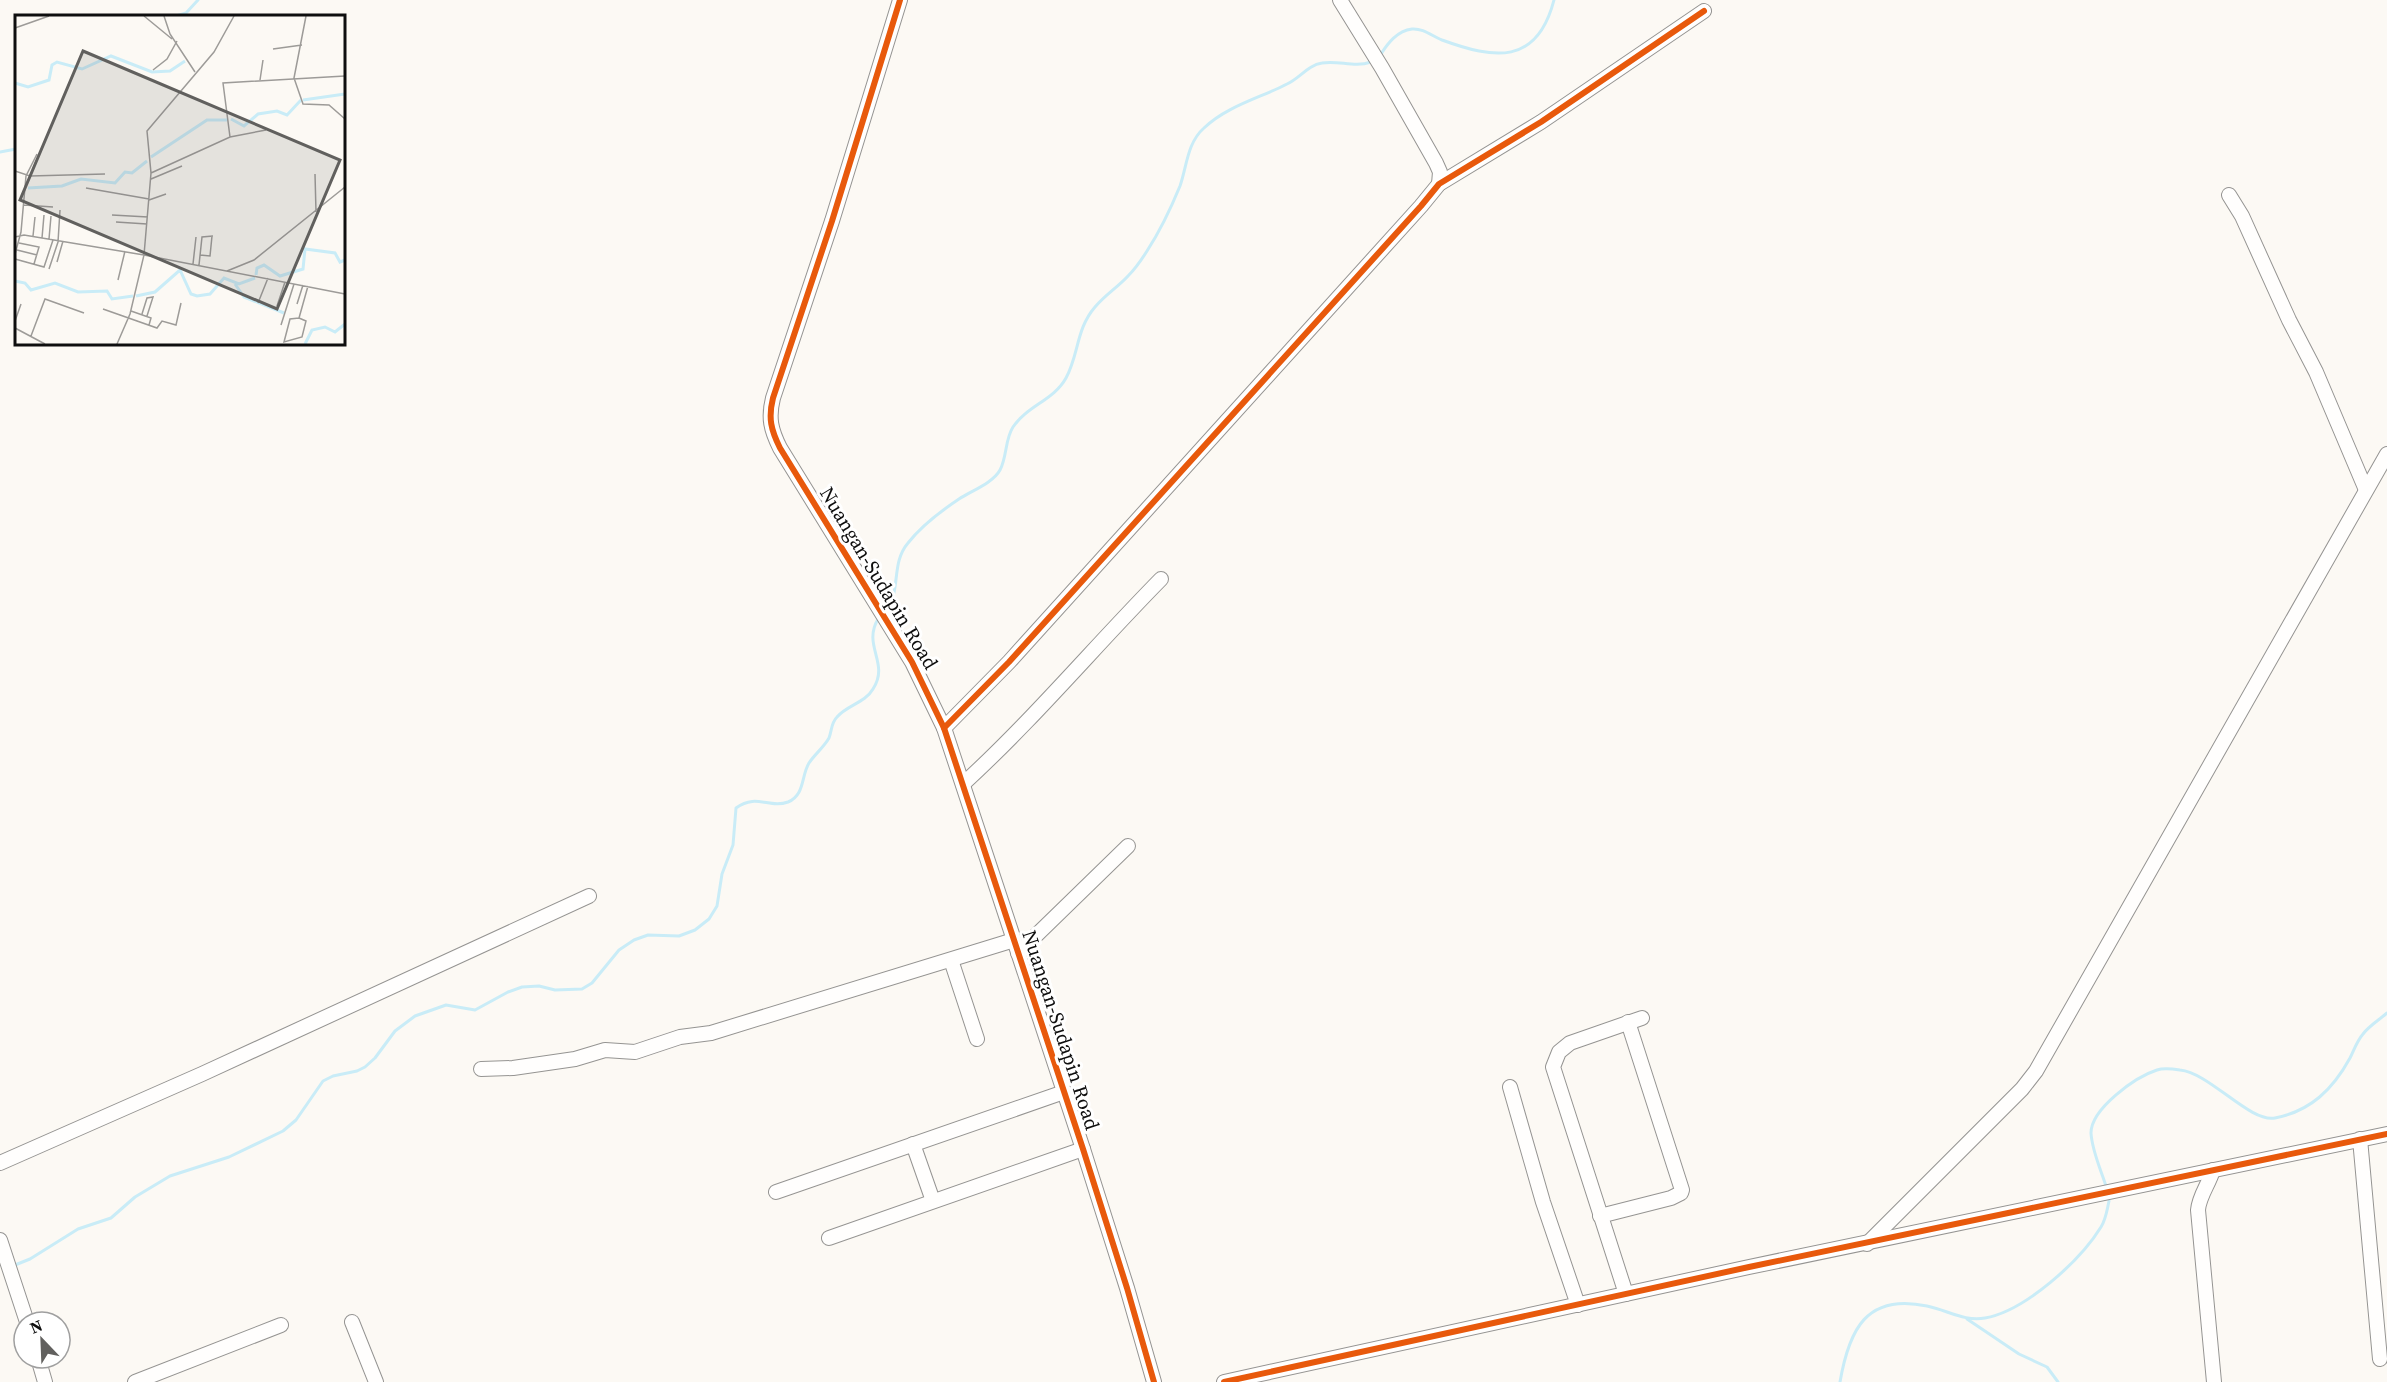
<svg xmlns="http://www.w3.org/2000/svg" width="2387" height="1382" font-family="'Source Serif 4',serif">
<rect width="100%" height="100%" fill="#fcf9f4"/>
<g fill="none" stroke-linecap="round" stroke-linejoin="round">
<!-- stream -->
<g stroke="#c9ecf7" stroke-width="3">
<polyline points="176,16 186,13 198,0"/>
<path d="M1381,54C1388,43 1397,31 1412,29C1423,28 1432,36 1442,40C1494,59 1537,66 1554,0"/>
<polyline points="0,152 16,149"/>
<path d="M887,610C901,589 891,563 908,543C922,525 941,511 959,499C971,491 993,483 1000,470C1007,457 1005,439 1013,427C1027,406 1054,400 1066,378C1079,354 1076,329 1095,307C1105,295 1118,287 1128,276C1135,269 1142,259 1147,251C1160,231 1171,208 1180,186C1187,166 1187,143 1204,128C1227,106 1260,98 1287,84C1300,78 1308,65 1322,63C1339,60 1354,68 1371,62"/>
<path d="M2106,1186C2101,1170 2092,1151 2091,1133C2091,1109 2135,1077 2157,1070C2163,1068 2173,1069 2180,1070C2210,1073 2250,1123 2275,1118C2311,1111 2333,1089 2350,1058C2354,1050 2357,1041 2363,1034C2369,1026 2379,1020 2387,1013"/>
<path d="M15,1265L30,1259L78,1229L111,1218L135,1197L170,1176L229,1157L283,1131L296,1120L323,1081L333,1076L357,1071L365,1067L375,1058L395,1031L415,1016L446,1005L475,1010L508,992L522,987L539,986L555,990L582,989L592,983L619,950L634,940L648,935L679,936L695,930L709,919L717,906L722,874L733,845L736,808C757,793 769,809 788,802C805,795 801,776 809,763C815,754 824,747 829,738C832,730 831,723 837,717C847,705 865,703 873,689C890,663 862,646 878,619"/>
<polyline points="1967,1319 2019,1354 2047,1367 2058,1382"/>
<path d="M1840,1382C1849,1330 1866,1293 1927,1306C1947,1310 1965,1322 1985,1318C2025,1311 2080,1261 2101,1227C2106,1219 2107,1210 2109,1201"/>
</g>
<defs>
<g id="minor">
<path d="M900,0L832,221L773,398C768,418 771,430 780,448L912,662L944,728L1083,1149L1127,1288L1154,1382"/>
<polyline points="1340,0 1382,68 1436,163 1440,172 1439,184"/>
<polyline points="2229,195 2242,216 2289,320 2316,372 2366,490"/>
<polyline points="944,728 1009,662 1421,206 1439,184 1541,122 1704,11"/>
<path d="M963,784C1033,720 1094,647 1161,579"/>
<polyline points="1018,953 1128,846"/>
<polyline points="951,960 977,1039"/>
<polyline points="481,1069 513,1068 575,1059 605,1050 635,1052 680,1037 711,1033 1014,940"/>
<polyline points="1510,1087 1543,1202 1578,1305"/>
<polyline points="2360,1139 2380,1359"/>
<polyline points="913,1144 933,1201"/>
<polyline points="0,1163 202,1074 589,896"/>
<path d="M2213,1170C2209,1184 2199,1196 2198,1210L2214,1382"/>
<polyline points="776,1192 1064,1092"/>
<polyline points="1600,1216 1671,1198 1681,1193 1682,1190 1628,1022"/>
<polyline points="829,1238 1083,1149"/>
<polyline points="0,1240 27,1322"/>
<polyline points="1867,1244 2022,1089 2036,1071 2387,454"/>
<polyline points="1626,1294 1553,1067 1559,1052 1570,1043 1642,1018"/>
<polyline points="352,1322 376,1382"/>
<polyline points="38,1358 45,1382"/>
<polyline points="135,1382 281,1325"/>
<polyline points="1224,1382 1749,1267 2387,1134"/>
</g>
</defs>
<!-- minor casing -->
<use href="#minor" stroke="#959492" stroke-width="16"/>
<!-- minor -->
<use href="#minor" stroke="#fffefd" stroke-width="14"/>
<defs>
<g id="cycleway">
<path d="M900,0L832,221L773,398C768,418 771,430 780,448L912,662L944,728L1083,1149L1127,1288L1154,1382"/>
<polyline points="944,728 1009,662 1421,206 1439,184 1541,122 1704,11"/>
<polyline points="1224,1382 1749,1267 2387,1134"/>
</g>
</defs>
<!-- cycleway casing -->
<use href="#cycleway" stroke="#fff" stroke-width="10"/>
<!-- cycleway -->
<use href="#cycleway" stroke="#e8590c" stroke-width="6"/>
</g>
<g text-anchor="middle" stroke-width="6" stroke-linejoin="round" paint-order="stroke">
<!-- street labels -->
<g font-size="20" fill="#0e0e0e" stroke="#fff">
<text transform="translate(879 578) rotate(59)" y="7">Nuangan-Sudapin Road</text>
<text transform="translate(1061 1030) rotate(72)" y="7">Nuangan-Sudapin Road</text>
</g>
</g>
<!-- overview -->
<g transform="translate(15 15)">
<rect width="330" height="330" fill="#fcf9f4"/>
<path fill="none" stroke="#c9ecf7" stroke-width="3" d="M0,68L13,72L34,65L37,50L42,47L67,54L96,41L137,57L155,56L170,46M288,85L330,79M216,104L229,111L243,99L262,96L272,100L286,85M136,142L192,105H212M13,173L47,171L66,164L100,168L110,157L117,158L132,146M241,260L242,253L249,250L265,261L288,254L290,234L320,238L325,247L330,245M0,266L10,268L16,275L40,268L63,277L92,276L97,284L118,281M220,269L229,282L269,298M121,281L140,277L165,255L176,279L182,281L195,279L209,263L224,269L240,263M290,329L297,315L310,312L320,317L330,309"/>
<path fill="none" stroke="#9d9b98" stroke-width="1.5" d="M129,1L157,24M149,1L155,19L180,57M291,1L279,63L288,89L314,90L330,104M0,13L34,1M258,34L287,30M138,55L152,44L162,26M245,65L248,45M215,122L208,68L330,61M0,156L15,161L90,159M136,158L215,122L251,115M300,159L301,197M136,164L167,151M71,173L134,184M134,185L151,179M9,190L38,192M97,200L133,202M101,207L132,209M18,221L20,202M0,222L9,220L129,240L330,279M27,223L29,200M34,224L36,201M4,228L24,232L19,249M2,235L22,240M0,239L6,217L11,161L22,139M185,240L195,241L197,221M0,244L29,252L38,225M42,247L48,226M178,249L181,222M184,250L187,222L198,221M34,254L43,227L45,195M212,256L239,245L330,172M103,265L110,236M243,288L253,263M282,289L288,270M262,291L270,267M88,294L142,313L147,306L161,310L166,288M116,296L136,303L134,310M127,299L132,283L138,282L132,301M284,303L291,306L287,322L269,327L275,304ZM284,303L293,271M0,306L6,289M266,310L279,269M0,313L30,329M16,321L30,284L69,298M102,329L115,299L129,240L136,158L132,116L199,37L219,1"/>
<path fill="#61605e" fill-opacity="0.15" stroke="#61605e" stroke-width="3" d="M68,36L325,145L262,294L5,185Z"/>
<rect width="330" height="330" fill="none" stroke="#0e0e0e" stroke-width="3"/>
</g>
<!-- north arrow -->
<g transform="translate(42 1340) rotate(337)"><circle r="28" fill="#ffffff" stroke="#9f9f9f" stroke-width="1.5"/>
<path d="M0-4.5L10 22L0 15L-10 22Z" fill="#61605e"/>
<text y="-9" font-size="16" font-weight="bold" text-anchor="middle" fill="#0e0e0e">N</text>
</g>
</svg>
